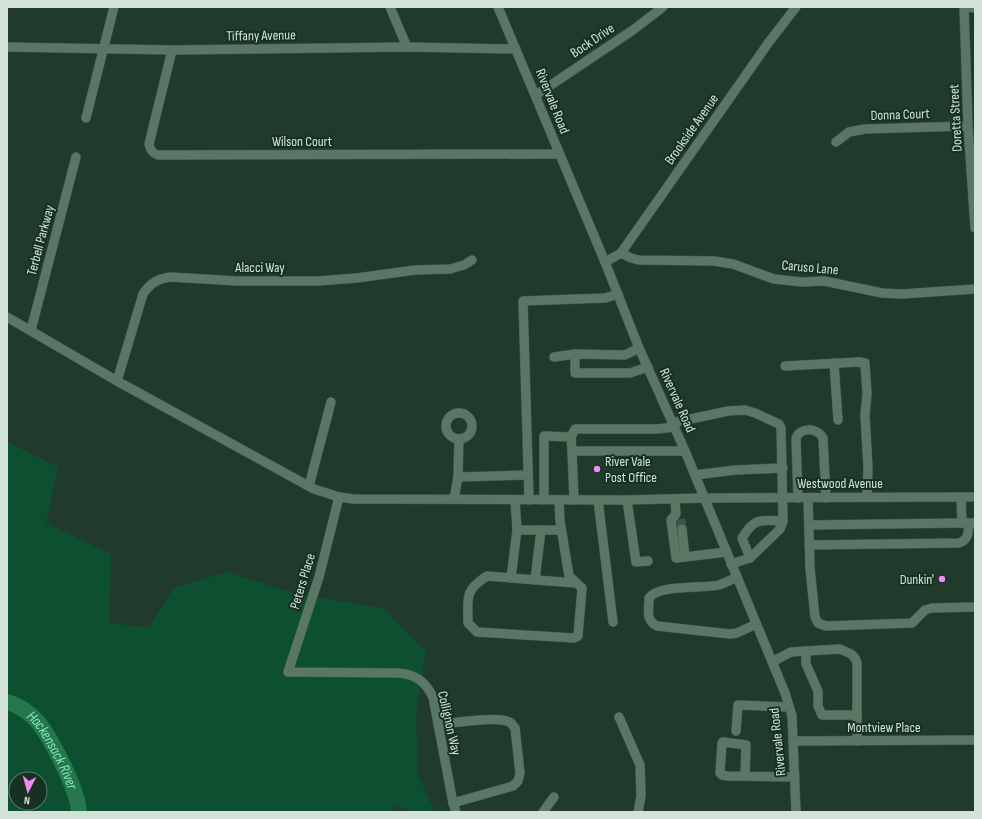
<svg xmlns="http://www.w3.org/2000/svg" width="982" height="819" font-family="'Sofia Sans Condensed',sans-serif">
<rect width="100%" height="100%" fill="#203b2c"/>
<!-- green -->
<path fill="#0d5031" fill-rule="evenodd" d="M7,442L58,467L46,523L111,554L109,623L149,628L173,588L227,572L301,595L383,608L426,652L416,713L418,774L435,812H416L396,806L391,812H7ZM16,779H40V803H16Z"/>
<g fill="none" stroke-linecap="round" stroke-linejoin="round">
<!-- river -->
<path stroke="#26764e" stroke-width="16" id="s1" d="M7,702C19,705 30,713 38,722C52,740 78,790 79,812"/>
<!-- minor-tunnel -->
<polyline stroke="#3b5446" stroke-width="9" stroke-dasharray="9 4.5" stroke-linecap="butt" points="681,519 682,529"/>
<defs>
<g id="minor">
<polyline points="390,7 407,47"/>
<polyline points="498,7 605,262 639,348 685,451 785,693 792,716 796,812"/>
<polyline points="964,7 968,126 975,228"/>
<polyline points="965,7 975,8"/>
<polyline points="7,47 172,50 407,47 516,49"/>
<path d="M172,50L149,144C150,150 152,153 158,155L559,154"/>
<polyline points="536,95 633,30 663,7"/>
<polyline points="86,118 114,7"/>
<polyline points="836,142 849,132 865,129 968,126"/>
<polyline points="621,253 631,258 639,260 714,261 733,264 774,279 802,282 824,281 882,293 902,294 975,289"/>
<polyline points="605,262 621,253 769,42 796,7"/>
<polyline points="7,317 117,381 314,489 339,497 353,499 627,500 704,498 975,497"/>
<polyline points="31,330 76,157"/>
<polyline points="639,348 625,355 575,354 575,373 630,373 648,367"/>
<polyline points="554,357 575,354"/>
<polyline points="834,363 838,420"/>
<polyline points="785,366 859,362 865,363 867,394 865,415 868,467 867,497"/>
<path d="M117,381L143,294C150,283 158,279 170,277L237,281H318L357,278L415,270L450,269L464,265L472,260"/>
<circle cx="459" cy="426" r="13"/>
<polyline points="672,423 728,411 745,410 755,413 779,424 781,428 783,521 780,529 750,558 731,564"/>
<polyline points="571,437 575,429 657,429 674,427"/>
<polyline points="572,451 574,500"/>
<polyline points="695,475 735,470 783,468"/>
<polyline points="458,477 528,475"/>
<polyline points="309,486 331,402"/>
<path d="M339,497L319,577L288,672L398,673C415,674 425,681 433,697L453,803L456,812"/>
<polyline points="961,497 962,523 975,523"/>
<path d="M798,498L796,439C799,427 817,427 823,438L826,498"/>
<polyline points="808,498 810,568 815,617 818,623 826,626 912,623 925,610 932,608 975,607"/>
<polyline points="454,499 458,477 459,439"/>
<polyline points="675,499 676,514 671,520 676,558 727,552"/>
<polyline points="529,500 523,301 605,298 618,294"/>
<polyline points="544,500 544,436 571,437 572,451 685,451"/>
<path d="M559,500L560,521L569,576L582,588L578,636L574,638L477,632L468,623C468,597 464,591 487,576L576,583"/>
<polyline points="598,500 613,622"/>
<polyline points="627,500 636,562 648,561"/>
<polyline points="809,525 962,523"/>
<polyline points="682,529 685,557"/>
<polyline points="517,530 561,530"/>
<path d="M809,545L959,543C969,540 968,532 969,523"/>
<path d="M750,558L742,538C755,517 761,520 783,521"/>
<path d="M737,577C731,580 725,583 719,585C703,589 659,584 649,598C649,610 645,620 657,626L730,634L737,633L756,624"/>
<polyline points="511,578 517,530 515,500"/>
<polyline points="535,580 541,530"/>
<polyline points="806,651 806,664 818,691 818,706 822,715 857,715"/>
<polyline points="772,662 791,652 840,649 851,654 855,658 857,663 857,741"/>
<polyline points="619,717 640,765 641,796 638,812"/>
<path d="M438,725C452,723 501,715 511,723C512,724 514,727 515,728L520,773L518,781L513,786L453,803"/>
<polyline points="736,731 738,705 789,707"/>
<polyline points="794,741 975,740"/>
<polyline points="745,776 746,745 723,742 722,743 720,773 722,775 727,776 795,777"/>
<polyline points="543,812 554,797"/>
</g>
</defs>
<!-- minor casing -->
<use href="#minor" stroke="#40584b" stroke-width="10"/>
<!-- minor -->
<use href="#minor" stroke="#5a7665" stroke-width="9"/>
</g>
<!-- markers -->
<g fill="#f389f1" stroke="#163122" stroke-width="1.5">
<circle cx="597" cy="469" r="4"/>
<circle cx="942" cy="579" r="4"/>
</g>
<g text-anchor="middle" stroke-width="4" stroke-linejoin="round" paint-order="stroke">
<!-- street labels -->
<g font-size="14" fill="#d3e2d9" stroke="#163122">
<text transform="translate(261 35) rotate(-1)" y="5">Tiffany Avenue</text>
<text transform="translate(592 40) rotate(-34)" y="5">Bock Drive</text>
<text transform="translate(553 101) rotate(68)" y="5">Rivervale Road</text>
<text transform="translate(900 114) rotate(-2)" y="5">Donna Court</text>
<text transform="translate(955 118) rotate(-93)" y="5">Doretta Street</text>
<text transform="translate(691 129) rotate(-55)" y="5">Brookside Avenue</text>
<text x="302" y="146">Wilson Court</text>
<text transform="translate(40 240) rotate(-75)" y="5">Terbell Parkway</text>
<text x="260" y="272">Alacci Way</text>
<text transform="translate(810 267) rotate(5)" y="5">Caruso Lane</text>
<text transform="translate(678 400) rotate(66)" y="5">Rivervale Road</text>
<text x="840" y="488">Westwood Avenue</text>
<text transform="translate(302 581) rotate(-73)" y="5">Peters Place</text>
<text transform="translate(450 723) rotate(77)" y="5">Collignon Way</text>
<text x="884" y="732">Montview Place</text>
<text transform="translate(777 742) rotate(-96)" y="5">Rivervale Road</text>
</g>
<!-- poi labels -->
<g font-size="14" fill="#d3e2d9" stroke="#163122" text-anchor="start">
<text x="605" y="466">River Vale<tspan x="605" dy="16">Post Office</tspan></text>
<text x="934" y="584" text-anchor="end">Dunkin'</text>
</g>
<!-- water labels -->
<g font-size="15" font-style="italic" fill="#80eab0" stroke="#163122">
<text dy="5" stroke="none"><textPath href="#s1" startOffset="69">Hackensack River</textPath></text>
</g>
</g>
<!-- border -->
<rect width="982" height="819" fill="none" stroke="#d3e2d9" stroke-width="16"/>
<!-- north arrow -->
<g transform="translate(28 791) rotate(186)"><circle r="19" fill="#163122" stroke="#62786b"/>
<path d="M0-3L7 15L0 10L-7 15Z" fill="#f389f1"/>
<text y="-6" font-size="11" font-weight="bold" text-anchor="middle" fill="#d3e2d9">N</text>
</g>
</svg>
